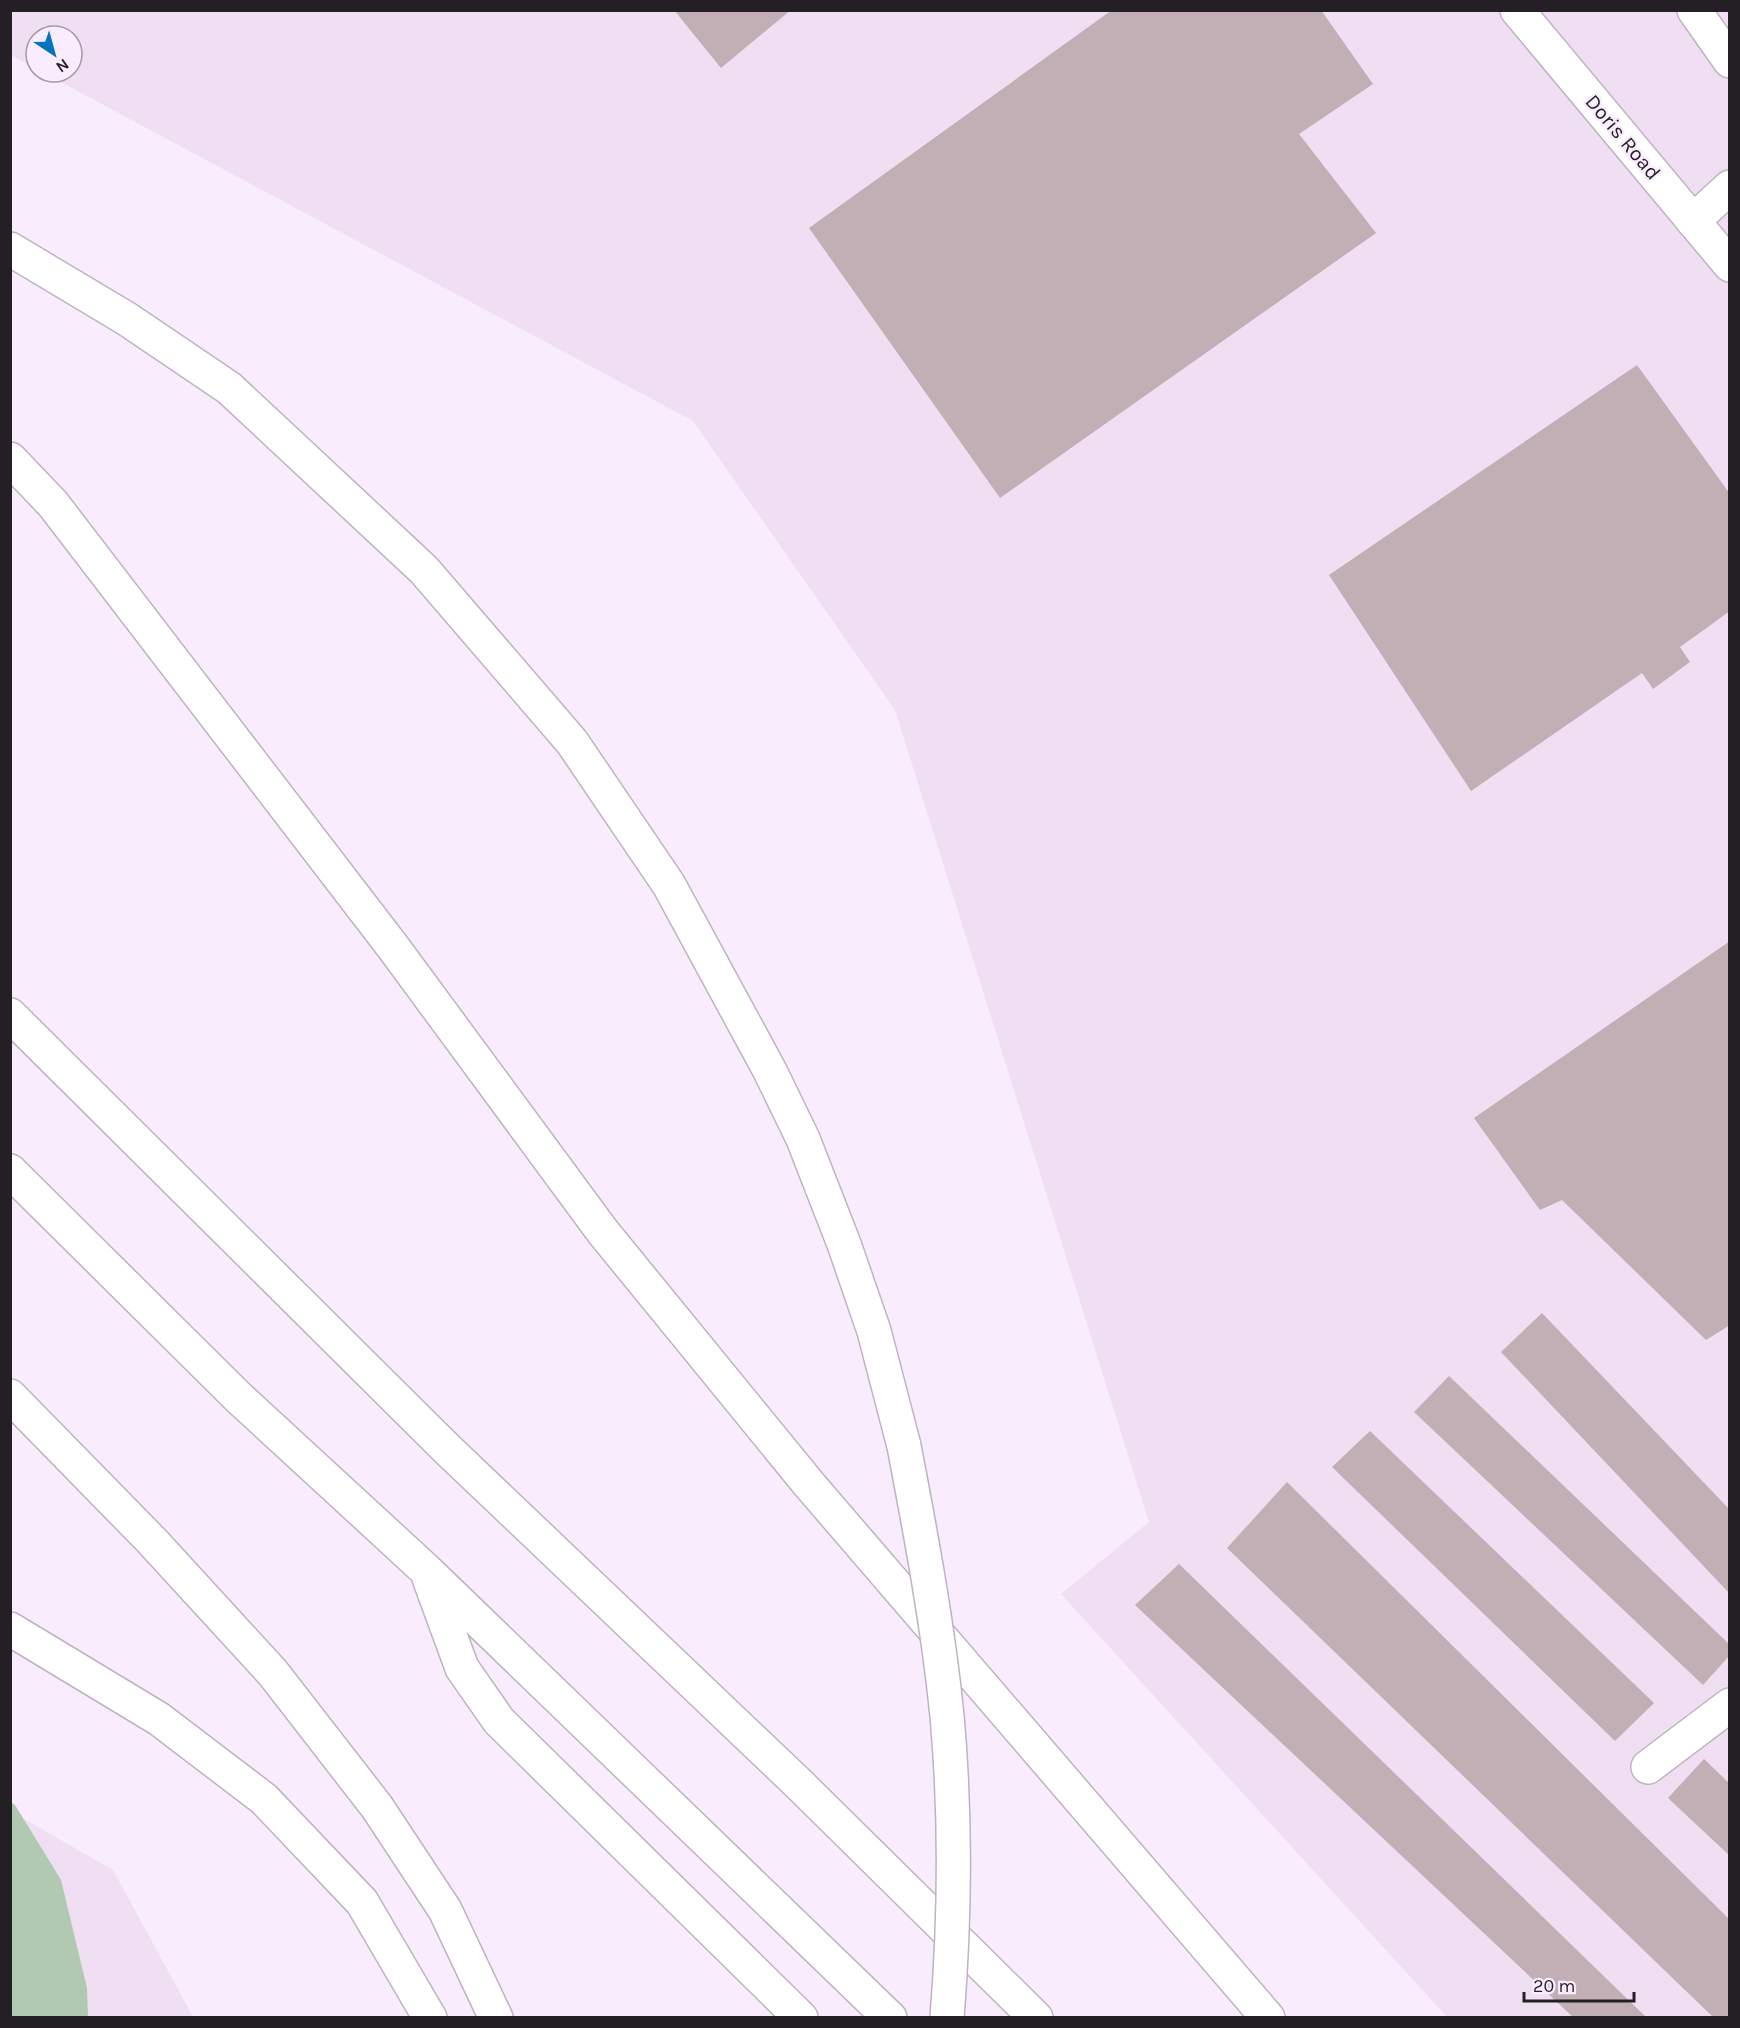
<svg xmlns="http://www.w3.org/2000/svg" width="1740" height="2028" font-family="Karla,sans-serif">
<rect width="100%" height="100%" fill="#f9ecfc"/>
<!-- built -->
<g fill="#f0def3">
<polygon points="10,11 1729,11 1729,2017 1447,2017 1061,1594 1149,1522 895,710 693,421 42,72 72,72 72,36 36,36 36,69 11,55"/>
<polygon points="10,1811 113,1870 193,2017 11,2017"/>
</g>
<!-- forest -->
<polygon fill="#b0c9b0" points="10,1802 15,1805 61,1880 87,1988 88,2017 11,2017"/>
<!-- building -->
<g fill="#c2aeb5">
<polygon points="674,10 791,10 721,68"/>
<polygon points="1112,10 1321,10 1373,84 1299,134 1376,233 1000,498 809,228"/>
<polygon points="1637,365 1730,494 1730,611 1680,647 1690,662 1653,689 1642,673 1471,791 1329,575"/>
<polygon points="1730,941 1730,1325 1706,1340 1562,1200 1540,1210 1474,1118"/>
<polygon points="1542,1313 1730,1510 1730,1594 1501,1352"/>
<polygon points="1449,1376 1730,1645 1730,1655 1703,1685 1414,1412"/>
<polygon points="1370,1431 1654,1703 1615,1741 1332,1467"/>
<polygon points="1287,1482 1730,1920 1730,2018 1714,2018 1227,1548"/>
<polygon points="1179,1564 1647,2018 1574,2018 1135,1605"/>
<polygon points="1704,1759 1730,1784 1730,1856 1668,1798"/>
</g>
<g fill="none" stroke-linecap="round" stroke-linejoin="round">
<defs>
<g id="minor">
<polyline points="1517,10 1730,265"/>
<polyline points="1694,10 1730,61"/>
<polyline points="1693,221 1730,187"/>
<polyline points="1648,1767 1730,1705"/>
</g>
<g id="highway">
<polyline points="10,249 127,319 229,388 424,570 572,742 669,885 770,1071 803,1139 844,1244 874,1331 904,1446"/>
<polyline points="10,459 53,504 393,947 603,1232 808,1483 1268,2018"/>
<polyline points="10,1015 446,1448 800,1785 1036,2018"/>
<polyline points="10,1171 238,1397 427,1571 890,2018"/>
<polyline points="10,1396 152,1541 273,1673 377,1807 445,1910 496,2018"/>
<polyline points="429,1578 462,1668 499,1721 801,2018"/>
<polyline points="10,1629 159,1719 264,1799 362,1902 430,2018"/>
</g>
</defs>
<!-- minor casing -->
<use href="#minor" stroke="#bfb3c1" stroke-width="36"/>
<!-- highway casing -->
<use href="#highway" stroke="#bfb3c1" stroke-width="36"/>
<!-- minor -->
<use href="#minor" stroke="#fff" stroke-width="33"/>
<!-- highway -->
<use href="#highway" stroke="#fff" stroke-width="33"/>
<defs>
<path id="highway-bridge" d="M904,1446C921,1535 938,1626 947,1716C956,1816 955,1918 947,2018"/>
</defs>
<!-- highway-bridge casing -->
<use href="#highway-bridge" stroke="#bfb3c1" stroke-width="36" stroke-linecap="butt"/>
<!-- highway-bridge -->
<use href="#highway-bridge" stroke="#fff" stroke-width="33"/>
</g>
<g text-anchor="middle" stroke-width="5" stroke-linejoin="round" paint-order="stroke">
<!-- street labels -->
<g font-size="21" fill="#241f25" stroke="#f9ecfc">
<text transform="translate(1623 137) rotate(50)" y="7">Doris Road</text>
</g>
</g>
<!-- border -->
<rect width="1740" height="2028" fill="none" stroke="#241f25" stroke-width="24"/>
<!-- north arrow -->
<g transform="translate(54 54) rotate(144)"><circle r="28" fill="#f9ecfc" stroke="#a49aa6" stroke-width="1.5"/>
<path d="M0-4.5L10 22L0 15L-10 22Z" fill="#0573be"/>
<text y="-9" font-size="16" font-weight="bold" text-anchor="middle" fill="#241f25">N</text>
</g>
<!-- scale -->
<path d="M1524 1992v9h110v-9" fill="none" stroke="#241f25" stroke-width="3"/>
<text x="1533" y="1992" font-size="18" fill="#241f25" stroke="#f9ecfc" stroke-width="4.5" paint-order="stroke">20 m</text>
</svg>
